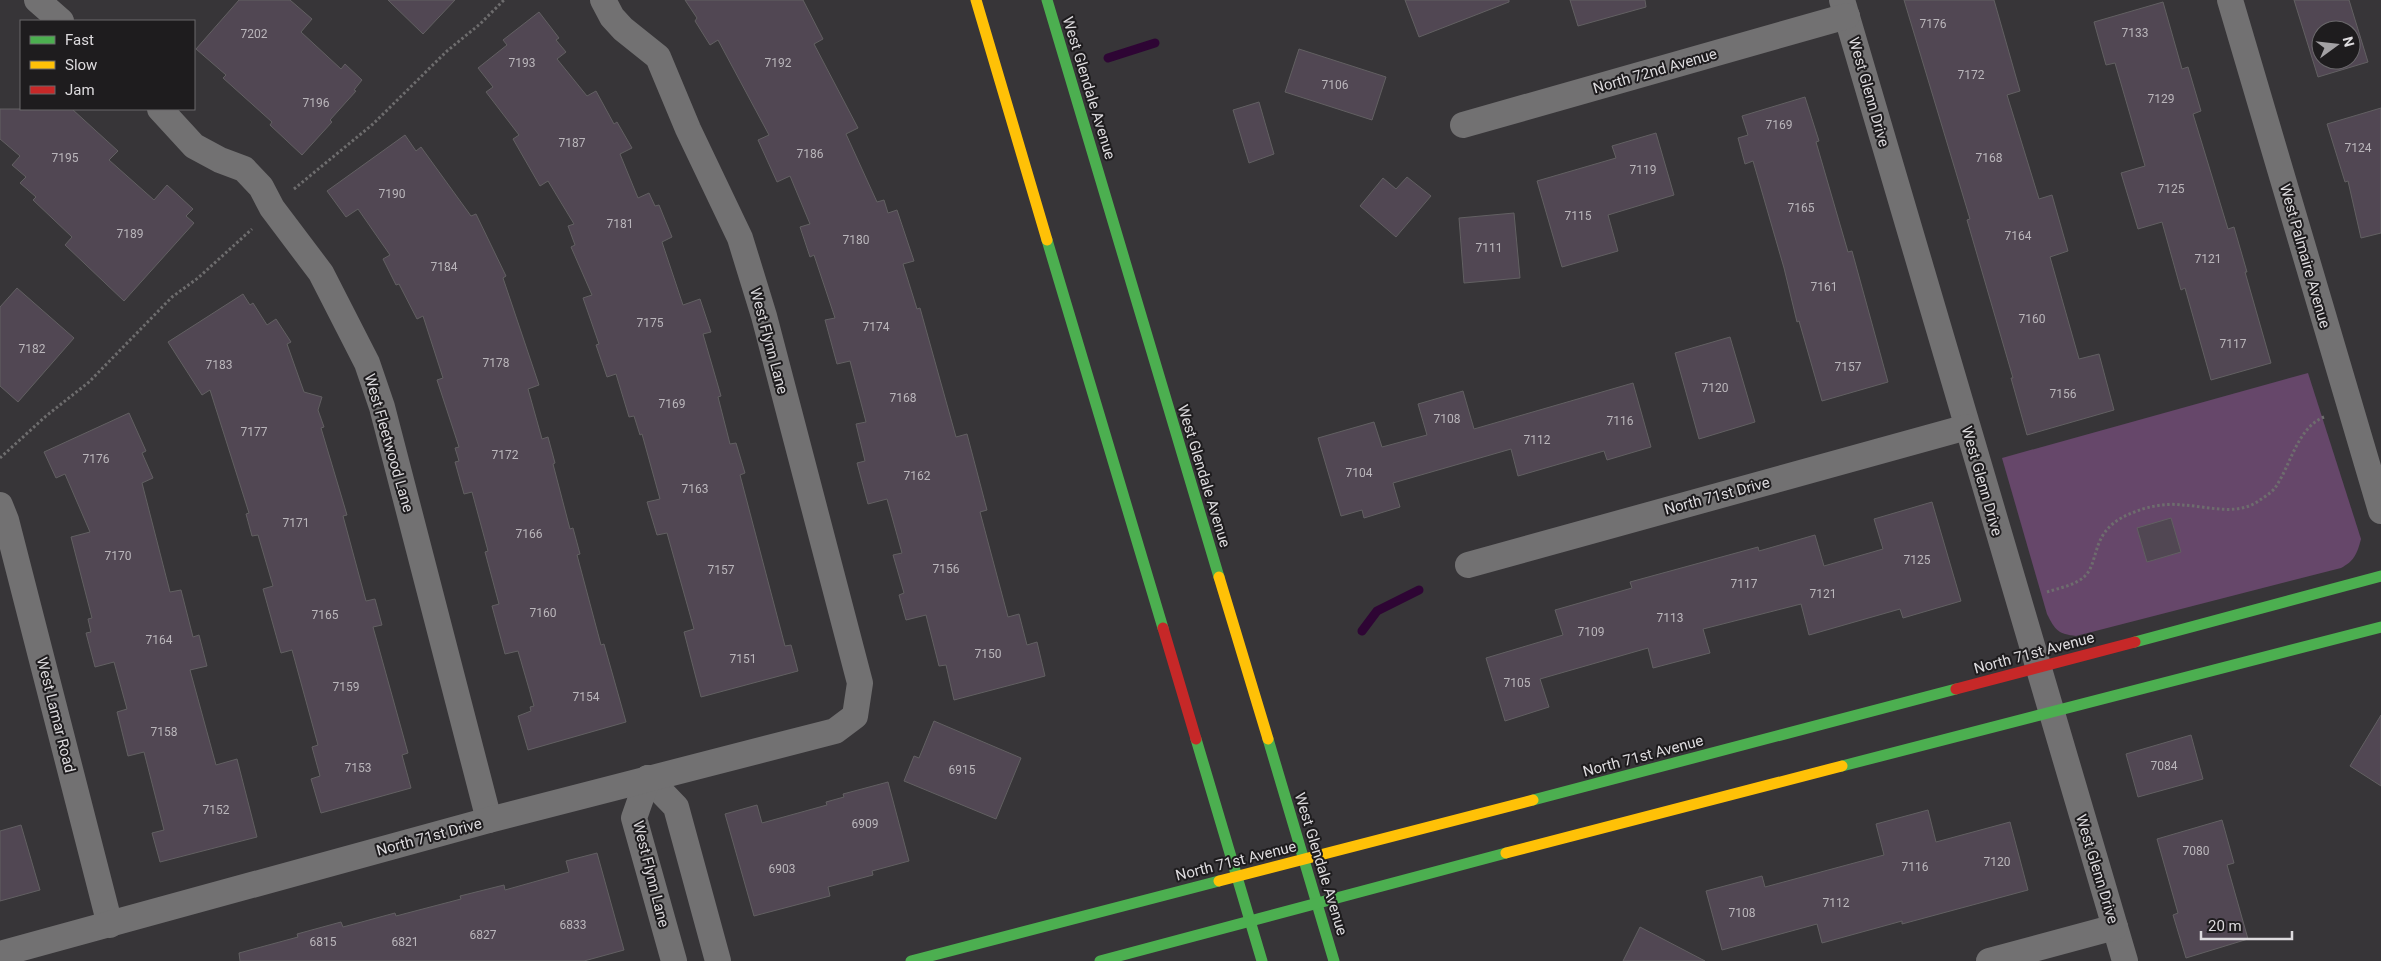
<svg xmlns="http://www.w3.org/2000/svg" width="2381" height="961" font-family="Roboto,sans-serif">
<rect width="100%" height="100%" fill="#373538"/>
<!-- green -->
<path fill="#66476a" d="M2308,373L2361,539C2357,554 2354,561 2341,568L2076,636C2058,634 2055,630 2047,614L2002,458Z"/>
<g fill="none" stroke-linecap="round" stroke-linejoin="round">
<!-- stream -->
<g stroke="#2e0534" stroke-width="9">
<polyline points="1108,58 1155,43"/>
<polyline points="1362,631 1377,611 1419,590"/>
</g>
</g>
<!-- building -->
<g fill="#514753" stroke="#626062" fill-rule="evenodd">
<polygon points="239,0 290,0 312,19 301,32 341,69 345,64 362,80 354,90 356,91 330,120 332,122 302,155 270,125 272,122 223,78 226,75 196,49"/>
<polygon points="388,0 455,0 423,34"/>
<polygon points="685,0 803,0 823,39 814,44 858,128 846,134 877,202 884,200 888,213 897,210 914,261 903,264 917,309 920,308 956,437 967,434 987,510 980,512 1008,617 1019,614 1027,645 1037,642 1045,676 954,700 946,665 939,666 926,615 906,620 899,595 904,593 893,555 902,553 887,499 868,504 857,463 865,461 856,424 866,422 850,361 837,364 825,320 835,318 814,255 810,257 800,227 810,224 790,176 777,182 758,140 769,135 718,40 710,45 695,21 697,18"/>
<polygon points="1405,0 1509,0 1509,2 1419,37"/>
<polygon points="1570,0 1645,0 1646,7 1578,26"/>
<polygon points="1904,0 1994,0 2020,91 2007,95 2039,199 2052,195 2068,251 2050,257 2079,359 2099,354 2114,410 2027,435 2011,378 2013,378 1967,220 1970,219"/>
<path d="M2294,0H2349L2368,62L2318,77ZM2321,30H2351V60H2321Z"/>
<polygon points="2163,2 2182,69 2188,67 2201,111 2193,114 2228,229 2234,227 2247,272 2245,272 2271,363 2211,380 2185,288 2181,290 2162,222 2138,229 2121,173 2145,166 2115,63 2106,65 2094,22"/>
<polygon points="539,12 559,38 556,40 566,52 557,59 587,96 596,91 614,124 617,122 632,148 620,154 638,198 649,193 655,206 659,205 672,237 662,242 683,305 700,299 711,332 703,334 721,396 718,397 730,444 736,443 745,473 740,475 785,646 791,645 798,671 701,697 684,632 694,629 667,533 657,535 647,502 660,499 642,434 640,435 634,416 629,417 616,374 607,377 596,345 599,344 583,298 592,295 571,247 575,245 568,226 574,224 548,181 540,186 513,139 519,135 486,92 493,87 478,68 507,45 503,40"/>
<polygon points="1299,49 1386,77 1372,120 1285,92"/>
<polygon points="1805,97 1819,141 1816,142 1848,252 1852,251 1888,382 1822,401 1799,321 1797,322 1784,268 1753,161 1745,164 1738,138 1748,135 1742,116"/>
<polygon points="1259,102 1274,154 1249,163 1233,110"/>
<polygon points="2381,108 2381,233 2361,238 2348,181 2345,182 2327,124"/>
<polygon points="0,109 72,109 118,151 109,160 154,200 167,185 193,209 186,216 194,223 124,301 65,245 72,237 33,200 36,197 20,183 26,177 12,165 20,156 0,139"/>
<polygon points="1656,133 1674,195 1608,215 1618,251 1562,267 1537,181 1616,158 1612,146"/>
<polygon points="405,135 416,151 421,147 471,216 476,214 506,276 503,278 539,385 528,389 542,439 548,437 555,463 553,464 570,529 573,528 580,554 577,555 601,645 604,644 626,722 528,750 518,716 531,711 530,707 534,706 518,651 505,654 492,606 499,604 485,552 488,551 472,492 464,494 455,462 459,461 455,448 459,447 437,380 443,378 423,316 417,319 399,284 396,285 383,259 390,255 358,209 346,217 327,191"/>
<polygon points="1407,177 1431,196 1396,237 1360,206 1383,178 1396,189"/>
<polygon points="1514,213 1520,278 1464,283 1459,218"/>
<polygon points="17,288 74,338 18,402 0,386 0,307"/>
<polygon points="243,294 250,305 253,303 267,325 276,319 291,342 287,344 304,392 322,397 318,410 324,427 321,428 347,515 343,516 366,601 375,599 382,625 373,627 408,753 402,755 411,788 321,813 311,779 320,776 312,747 318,745 292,650 281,653 263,589 273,586 258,535 252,536 246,514 249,513 210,390 202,395 168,342"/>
<polygon points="1730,337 1755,422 1699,439 1675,353"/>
<polygon points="1633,383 1651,447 1607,460 1604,451 1518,476 1511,449 1393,483 1400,507 1364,518 1362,510 1341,516 1318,438 1374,422 1382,447 1427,435 1418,404 1463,391 1474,429"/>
<polygon points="129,413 146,451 142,453 153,478 142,483 170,592 181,590 193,637 199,635 207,666 190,670 216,765 237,759 257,837 160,862 152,833 164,830 144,752 128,756 117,712 127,709 114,662 95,667 86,633 91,632 88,619 92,618 71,537 90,532 65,474 56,478 44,452"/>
<polygon points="1932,502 1961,601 1903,618 1900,609 1809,635 1801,604 1703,629 1710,653 1653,668 1648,648 1540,679 1549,707 1505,721 1486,658 1563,635 1555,610 1632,588 1630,582 1758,547 1759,551 1815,535 1824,566 1883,549 1874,519"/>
<polygon points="2171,518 2181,552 2147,562 2137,528"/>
<polygon points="2381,715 2381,786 2350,766"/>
<polygon points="934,721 1021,758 996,819 904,781 914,756 919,758"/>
<polygon points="2191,735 2203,779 2138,797 2126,754"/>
<polygon points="888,782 909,861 872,871 873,875 828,887 830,896 754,916 725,814 757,805 762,823 827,805 826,802 844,797 843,794"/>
<polygon points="1928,810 1936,842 2010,822 2028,890 1902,924 1902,921 1822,943 1817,924 1722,950 1706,891 1762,876 1765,887 1884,855 1876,824"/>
<polygon points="2222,820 2234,863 2227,865 2248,939 2186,958 2173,915 2178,913 2157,839"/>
<polygon points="21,825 40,890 0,901 0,831"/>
<polygon points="597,853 624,950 584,961 240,961 239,953 298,937 297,934 341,922 343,927 395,913 396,916 461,899 460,896 504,885 505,890 569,872 566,861"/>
<polygon points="1640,927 1705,961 1623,961"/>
</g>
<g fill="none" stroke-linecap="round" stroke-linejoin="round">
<!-- path -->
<g stroke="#6e6d6e" stroke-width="3" stroke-dasharray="2.5 2.5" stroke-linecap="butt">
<polyline points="294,189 373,124 447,51 480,24 504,0"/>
<polyline points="0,458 46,416 89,382 172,297 198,278 252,229"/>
<path d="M2047,592C2059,588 2076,585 2085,576C2092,569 2093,560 2096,552C2102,529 2115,519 2137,511C2150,506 2168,503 2182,505C2206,506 2235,516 2257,502C2263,498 2271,493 2275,488C2291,465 2297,428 2324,417"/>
</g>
<!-- street -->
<g stroke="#727172" stroke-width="26">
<polyline points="37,0 61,21"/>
<polyline points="1842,0 2125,961"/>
<polyline points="2230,0 2381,511"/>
<polyline points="160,109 194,146 220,160 244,169 261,187 272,208 321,273 367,363 382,407 489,820"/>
<polyline points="1463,125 1847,16"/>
<polyline points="0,505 6,520 110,925"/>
<polyline points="1468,565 1967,427"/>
<polyline points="648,778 676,807 718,961"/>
<polyline points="648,778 634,818 674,961"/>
<polyline points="0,954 489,820 835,731 855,716 860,683 764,316 740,238 688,129 658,57 623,29 612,17 603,0"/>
<polyline points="1989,961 2115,927"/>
</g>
<!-- fast -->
<g stroke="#4caf50" stroke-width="11">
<polyline points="1047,0 1219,577"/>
<polyline points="1047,240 1163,628"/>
<polyline points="2135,642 2381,576"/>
<polyline points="1196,739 1262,961"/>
<polyline points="1268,739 1334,961"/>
<polyline points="1842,766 2381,627"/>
<polyline points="1533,800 1956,689"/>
<polyline points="911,961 1219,881"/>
<polyline points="1100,961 1506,853"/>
</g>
<!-- slow -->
<g stroke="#ffc107" stroke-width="11">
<polyline points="976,0 1047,240"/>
<polyline points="1219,577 1268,739"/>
<polyline points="1506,853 1842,766"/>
<polyline points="1219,881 1533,800"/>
</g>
<!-- jam -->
<g stroke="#c62828" stroke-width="11">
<polyline points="1163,628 1196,739"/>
<polyline points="1956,689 2135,642"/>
</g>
</g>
<g text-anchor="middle" stroke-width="4" stroke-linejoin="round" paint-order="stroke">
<!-- number labels -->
<g font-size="12" fill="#bab6bb">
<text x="1933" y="28">7176</text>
<text x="2135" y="37">7133</text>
<text x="254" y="38">7202</text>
<text x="522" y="67">7193</text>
<text x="778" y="67">7192</text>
<text x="1971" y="79">7172</text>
<text x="1335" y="89">7106</text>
<text x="2161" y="103">7129</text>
<text x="316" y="107">7196</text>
<text x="1779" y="129">7169</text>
<text x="572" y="147">7187</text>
<text x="2358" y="152">7124</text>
<text x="810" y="158">7186</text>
<text x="65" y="162">7195</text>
<text x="1989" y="162">7168</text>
<text x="1643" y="174">7119</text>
<text x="2171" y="193">7125</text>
<text x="392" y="198">7190</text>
<text x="1801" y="212">7165</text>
<text x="1578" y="220">7115</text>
<text x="620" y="228">7181</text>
<text x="130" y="238">7189</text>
<text x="2018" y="240">7164</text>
<text x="856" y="244">7180</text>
<text x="1489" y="252">7111</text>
<text x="2208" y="263">7121</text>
<text x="444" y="271">7184</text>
<text x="1824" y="291">7161</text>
<text x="2032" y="323">7160</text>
<text x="650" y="327">7175</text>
<text x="876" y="331">7174</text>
<text x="2233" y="348">7117</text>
<text x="32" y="353">7182</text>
<text x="496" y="367">7178</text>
<text x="219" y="369">7183</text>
<text x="1848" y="371">7157</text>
<text x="1715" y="392">7120</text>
<text x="2063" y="398">7156</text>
<text x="903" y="402">7168</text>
<text x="672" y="408">7169</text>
<text x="1447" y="423">7108</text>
<text x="1620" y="425">7116</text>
<text x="254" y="436">7177</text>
<text x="1537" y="444">7112</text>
<text x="505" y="459">7172</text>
<text x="96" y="463">7176</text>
<text x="1359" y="477">7104</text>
<text x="917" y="480">7162</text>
<text x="695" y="493">7163</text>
<text x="296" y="527">7171</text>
<text x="529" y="538">7166</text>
<text x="118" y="560">7170</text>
<text x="1917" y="564">7125</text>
<text x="946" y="573">7156</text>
<text x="721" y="574">7157</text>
<text x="1744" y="588">7117</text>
<text x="1823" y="598">7121</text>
<text x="543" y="617">7160</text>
<text x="325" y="619">7165</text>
<text x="1670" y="622">7113</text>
<text x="1591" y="636">7109</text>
<text x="159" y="644">7164</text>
<text x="988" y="658">7150</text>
<text x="743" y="663">7151</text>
<text x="1517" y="687">7105</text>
<text x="346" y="691">7159</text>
<text x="586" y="701">7154</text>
<text x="164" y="736">7158</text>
<text x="2164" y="770">7084</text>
<text x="358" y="772">7153</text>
<text x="962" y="774">6915</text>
<text x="216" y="814">7152</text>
<text x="865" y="828">6909</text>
<text x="2196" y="855">7080</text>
<text x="1997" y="866">7120</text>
<text x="1915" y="871">7116</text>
<text x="782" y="873">6903</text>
<text x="1836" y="907">7112</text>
<text x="1742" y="917">7108</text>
<text x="573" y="929">6833</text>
<text x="483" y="939">6827</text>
<text x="323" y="946">6815</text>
<text x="405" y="946">6821</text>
</g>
<!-- street labels -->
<g font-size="15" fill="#dddbde" stroke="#1e1c1e">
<text transform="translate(1655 71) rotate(-16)" y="5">North 72nd Avenue</text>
<text transform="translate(1089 88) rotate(73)" y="5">West Glendale Avenue</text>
<text transform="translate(1869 92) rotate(74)" y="5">West Glenn Drive</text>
<text transform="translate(2305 256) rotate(74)" y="5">West Palmaire Avenue</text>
<text transform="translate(769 341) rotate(75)" y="5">West Flynn Lane</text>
<text transform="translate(389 443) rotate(74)" y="5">West Fleetwood Lane</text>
<text transform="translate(1204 476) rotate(73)" y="5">West Glendale Avenue</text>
<text transform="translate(1982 481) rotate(74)" y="5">West Glenn Drive</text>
<text transform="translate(1717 496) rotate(-15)" y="5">North 71st Drive</text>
<text transform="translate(2034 653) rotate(-15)" y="5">North 71st Avenue</text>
<text transform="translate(56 715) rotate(76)" y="5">West Lamar Road</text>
<text transform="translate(1643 756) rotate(-15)" y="5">North 71st Avenue</text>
<text transform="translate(429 837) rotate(-15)" y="5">North 71st Drive</text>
<text transform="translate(1236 861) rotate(-14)" y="5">North 71st Avenue</text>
<text transform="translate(1321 864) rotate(73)" y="5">West Glendale Avenue</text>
<text transform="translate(2097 869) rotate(73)" y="5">West Glenn Drive</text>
<text transform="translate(651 874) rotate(76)" y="5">West Flynn Lane</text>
</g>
</g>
<!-- legend -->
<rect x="20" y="20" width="175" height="90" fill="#1e1c1e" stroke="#6a686b"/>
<rect x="30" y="36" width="25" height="8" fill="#4caf50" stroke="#6a686b"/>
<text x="65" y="45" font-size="15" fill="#dddbde">Fast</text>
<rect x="30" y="61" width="25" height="8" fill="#ffc107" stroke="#6a686b"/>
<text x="65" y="70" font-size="15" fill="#dddbde">Slow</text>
<rect x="30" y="86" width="25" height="8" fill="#c62828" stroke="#6a686b"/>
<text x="65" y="95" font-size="15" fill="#dddbde">Jam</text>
<!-- north arrow -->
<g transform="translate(2336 45) rotate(75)"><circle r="24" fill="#1e1c1e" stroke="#6a686b"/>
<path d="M0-4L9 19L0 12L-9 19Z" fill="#a3a1a4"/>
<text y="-8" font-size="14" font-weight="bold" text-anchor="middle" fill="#dddbde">N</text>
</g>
<!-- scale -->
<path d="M2201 931v8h91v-8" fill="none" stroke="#dddbde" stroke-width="2.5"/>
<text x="2208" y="931" font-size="15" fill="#dddbde" stroke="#1e1c1e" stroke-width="4" paint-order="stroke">20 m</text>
</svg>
